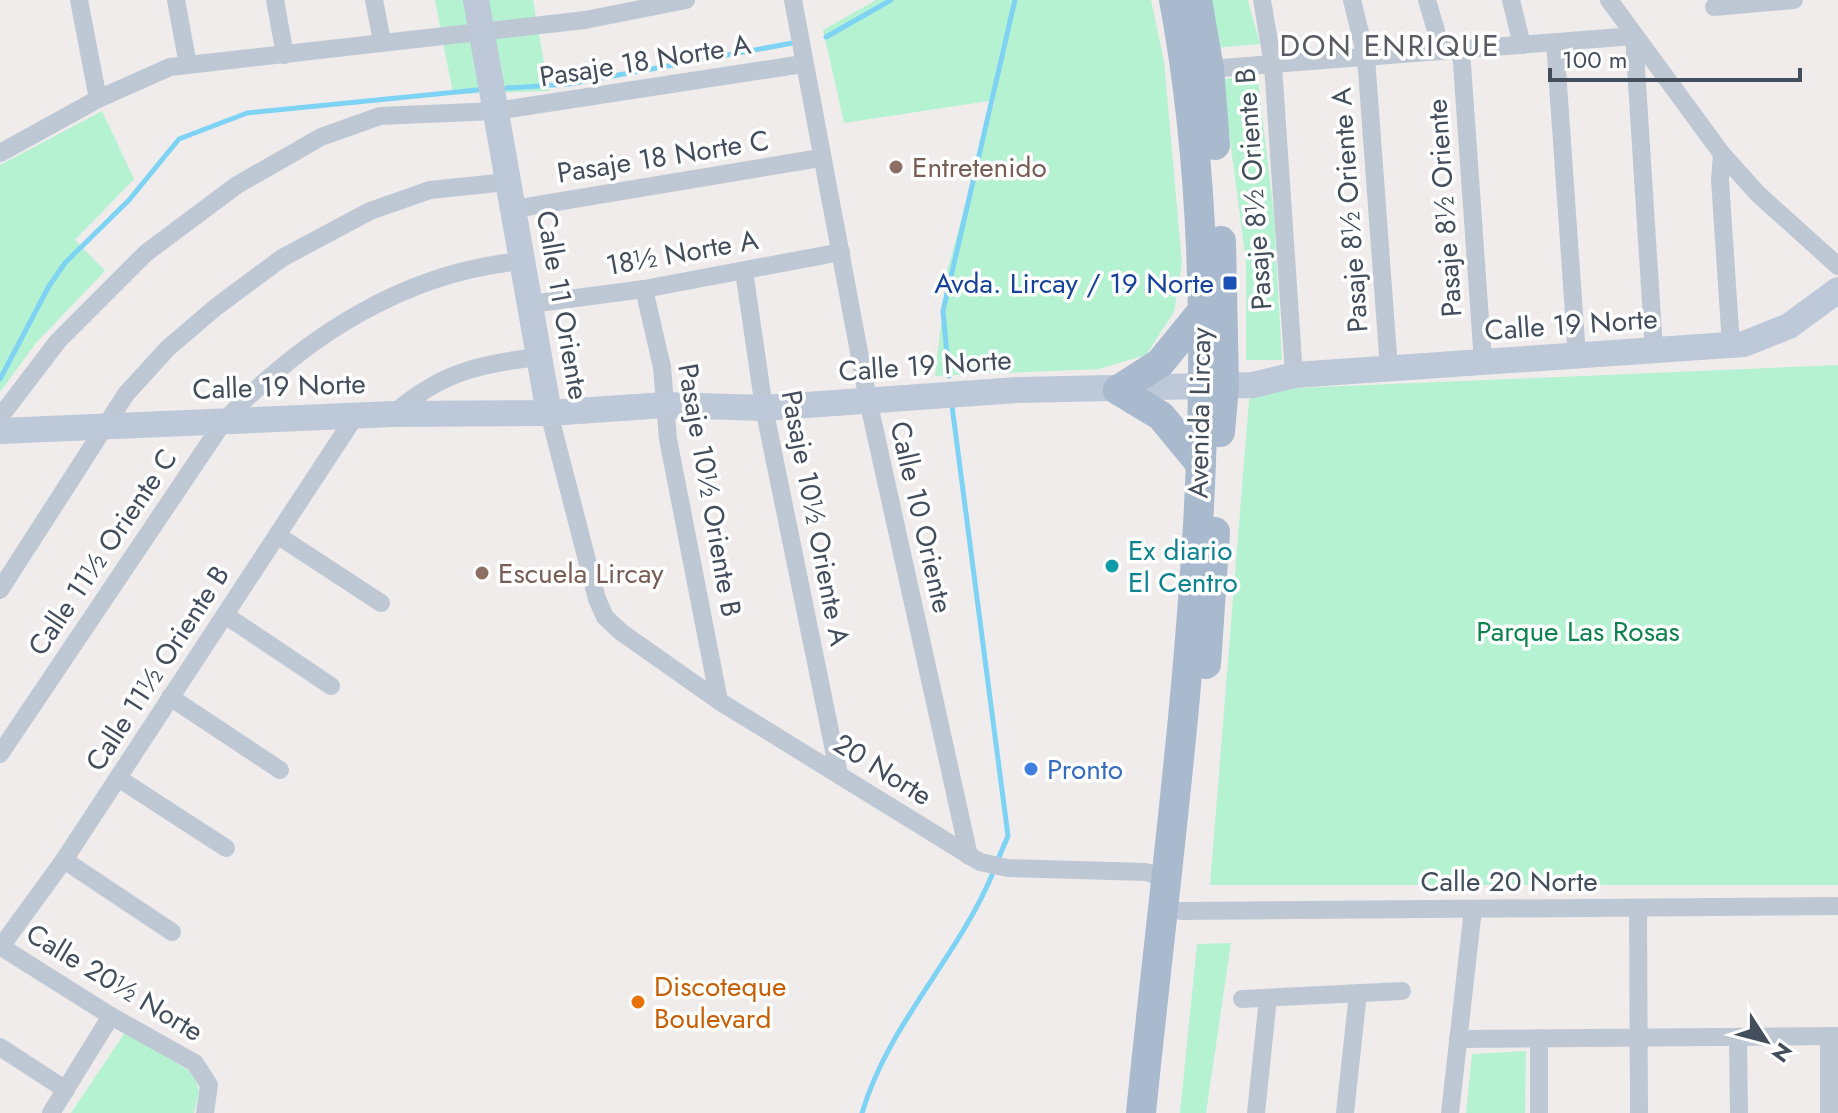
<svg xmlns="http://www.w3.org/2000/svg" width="1838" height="1113" font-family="Jost,sans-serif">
<rect width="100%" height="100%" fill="#f0ecec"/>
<!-- green -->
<g fill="#b5f2d1">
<polygon points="435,0 533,0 549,91 453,94"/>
<polygon points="876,0 1151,0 1164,61 1182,263 1174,312 1146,355 1099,369 935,376 947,271 995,100 844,123 823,30"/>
<polygon points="1206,0 1248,0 1260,44 1215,48"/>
<polygon points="1257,72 1274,215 1282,360 1246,360 1246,261 1222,80"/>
<polygon points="102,111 134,179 75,240 105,271 36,343 0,392 0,165"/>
<polygon points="1838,365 1838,885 1210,885 1249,400 1253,390"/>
<polygon points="1231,943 1206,1113 1180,1113 1197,944"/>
<polygon points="126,1031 194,1074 199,1092 194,1113 71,1113"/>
<polygon points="1526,1051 1525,1113 1466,1113 1472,1054"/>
</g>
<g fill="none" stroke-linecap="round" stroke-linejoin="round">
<!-- stream -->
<g stroke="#7ed3f4" stroke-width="5">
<polyline points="826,37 891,0"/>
<polyline points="507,88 569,84 798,42"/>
<polyline points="949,376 943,311 1015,0"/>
<polyline points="0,379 49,286 65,263 129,200 179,139 247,113 477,90"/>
<polyline points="952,406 1008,836 999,857"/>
<path d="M862,1113C888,1025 957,958 992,875"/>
</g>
<!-- street -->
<g stroke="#bec8d4" stroke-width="18">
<polyline points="79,0 98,99"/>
<polyline points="176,0 188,65"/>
<polyline points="275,0 285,55"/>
<polyline points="374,0 382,41"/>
<polyline points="793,0 868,400 969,856"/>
<polyline points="1262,0 1273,65 1294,375"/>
<polyline points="1352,0 1366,57 1389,369"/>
<polyline points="1427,0 1442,51"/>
<polyline points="1511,0 1522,45"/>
<polyline points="1609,0 1722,154 1758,194 1838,266"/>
<polyline points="1714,7 1794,0"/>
<polyline points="1555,42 1577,356"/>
<polyline points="1461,50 1483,362"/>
<polyline points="1209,69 1634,36 1654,350"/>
<polyline points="0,153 98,99 170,67 585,20 686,0"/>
<polyline points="1722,154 1720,180 1731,345"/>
<polyline points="514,209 820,158"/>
<polyline points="744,271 764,408 839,775"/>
<polyline points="644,289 662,367 668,439 719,701"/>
<polyline points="531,304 644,289 841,252"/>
<polyline points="549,413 597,599 605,617 621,632 719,701 980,862 1008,868 1146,872 1165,878"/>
<path d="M393,414C440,373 480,363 540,357"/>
<polyline points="0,417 58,341 146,253 237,185 321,137 380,116 496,111 803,64"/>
<polyline points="277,535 381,603"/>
<polyline points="0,590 126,394 168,348 216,307 282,258 370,211 430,190 507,182"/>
<polyline points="225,615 331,686"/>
<polyline points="170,697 280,770"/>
<path d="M0,754L224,421C304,337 406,271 523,261"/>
<polyline points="118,778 226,848"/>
<polyline points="64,860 172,932"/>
<polyline points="1638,908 1639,1113"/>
<polyline points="1181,911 1838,906"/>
<polyline points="0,946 111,1016 195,1063 209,1085 205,1113"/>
<polyline points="0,948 64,860 356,415"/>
<polyline points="1242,999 1402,991"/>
<polyline points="1829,1036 1829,1113"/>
<polyline points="1738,1037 1739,1113"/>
<polyline points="1539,1038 1539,1113"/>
<polyline points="1458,1039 1838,1036"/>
<polyline points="0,1047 66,1090"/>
<polyline points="51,1113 111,1016"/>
<polyline points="1256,1113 1268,998"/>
<polyline points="1345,1113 1358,993"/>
<polyline points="1450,1113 1473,909"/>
</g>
<!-- secondary -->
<g stroke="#bdc8d8" stroke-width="26">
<polyline points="476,0 549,413"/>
<polyline points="0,431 393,414 549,413 665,405 764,408 1018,390 1253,385 1294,375 1744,344 1789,326 1838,290"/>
</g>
<!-- primary -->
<g stroke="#a9bacf" stroke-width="30">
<polyline points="1197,0 1209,69 1215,145"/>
<polyline points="1118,390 1160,363 1200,314"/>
<polyline points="1118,390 1161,416 1199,462"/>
<polyline points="1220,432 1224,386 1221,241"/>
<polyline points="1206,664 1215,532"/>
<path d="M1141,1113C1177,754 1241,357 1174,0"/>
</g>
</g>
<!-- markers -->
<g fill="#8d6e63" stroke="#fff" stroke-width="3">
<circle cx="896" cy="167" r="8"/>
<circle cx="482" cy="573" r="8"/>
</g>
<rect fill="#1a4fb4" stroke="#fff" stroke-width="3" x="1222" y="275" width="16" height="16" rx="4"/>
<circle fill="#0f9aa8" stroke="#fff" stroke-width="3" cx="1112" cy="566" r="8"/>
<circle fill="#3f7fe0" stroke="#fff" stroke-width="3" cx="1031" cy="769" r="8"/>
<circle fill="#e8710a" stroke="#fff" stroke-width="3" cx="638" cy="1002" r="8"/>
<g text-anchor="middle" stroke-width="7" stroke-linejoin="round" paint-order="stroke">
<!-- street labels -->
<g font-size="28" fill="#434e5c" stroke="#fff">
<text transform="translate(645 60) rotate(-9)" y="10">Pasaje 18 Norte A</text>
<text transform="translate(663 156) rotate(-9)" y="10">Pasaje 18 Norte C</text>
<text transform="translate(1253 189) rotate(-94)" y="10">Pasaje 8½ Oriente B</text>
<text transform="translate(1444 208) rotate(-94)" y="10">Pasaje 8½ Oriente</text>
<text transform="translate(1349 210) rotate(-94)" y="10">Pasaje 8½ Oriente A</text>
<text transform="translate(682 252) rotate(-10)" y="10">18½ Norte A</text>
<text transform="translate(563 305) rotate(80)" y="10">Calle 11 Oriente</text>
<text transform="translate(1571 324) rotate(-4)" y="10">Calle 19 Norte</text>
<text transform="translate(925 365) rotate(-4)" y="10">Calle 19 Norte</text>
<text transform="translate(279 386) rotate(-2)" y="10">Calle 19 Norte</text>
<text transform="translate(1199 413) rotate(-89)" y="10">Avenida Lircay</text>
<text transform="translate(710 490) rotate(80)" y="10">Pasaje 10½ Oriente B</text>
<text transform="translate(922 517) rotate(77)" y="10">Calle 10 Oriente</text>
<text transform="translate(816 518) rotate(79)" y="10">Pasaje 10½ Oriente A</text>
<text transform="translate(102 552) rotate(-56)" y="10">Calle 11½ Oriente C</text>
<text transform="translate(157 668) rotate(-57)" y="10">Calle 11½ Oriente B</text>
<text transform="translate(883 769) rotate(32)" y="10">20 Norte</text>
<text x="1509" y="891">Calle 20 Norte</text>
<text transform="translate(115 982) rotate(31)" y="10">Calle 20½ Norte</text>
</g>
<!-- education labels -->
<g font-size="28" fill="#785e54" stroke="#fff" text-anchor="start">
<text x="912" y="177">Entretenido</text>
<text x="498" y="583">Escuela Lircay</text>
</g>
<!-- transit labels -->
<g font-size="28" fill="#164399" stroke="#fff" text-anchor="end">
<text x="1214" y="293">Avda. Lircay / 19 Norte</text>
</g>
<!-- culture labels -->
<g font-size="28" fill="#0d838f" stroke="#fff" text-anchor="start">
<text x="1128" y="560">Ex diario<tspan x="1128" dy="32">El Centro</tspan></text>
</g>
<!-- park labels -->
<g font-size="28" fill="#0e8350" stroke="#fff">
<text x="1578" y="641">Parque Las Rosas</text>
</g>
<!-- shop labels -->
<g font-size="28" fill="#366cbe" stroke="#fff" text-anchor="start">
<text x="1047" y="779">Pronto</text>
</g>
<!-- food labels -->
<g font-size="28" fill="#c56008" stroke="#fff" text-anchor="start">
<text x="654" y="996">Discoteque<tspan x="654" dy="32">Boulevard</tspan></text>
</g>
<!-- neighbourhood labels -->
<g font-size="30" letter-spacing="2" fill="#595c62" stroke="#fff">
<text x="1390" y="56">DON ENRIQUE</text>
</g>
</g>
<!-- north arrow -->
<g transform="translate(1766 1041) rotate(126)" stroke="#ffffff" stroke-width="6" paint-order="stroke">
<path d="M0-6L14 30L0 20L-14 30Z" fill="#434e5c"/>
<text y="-12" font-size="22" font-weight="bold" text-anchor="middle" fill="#434e5c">N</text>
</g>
<!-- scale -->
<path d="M1550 68v12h250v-12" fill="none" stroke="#434e5c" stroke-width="4"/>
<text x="1562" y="68" font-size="24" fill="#434e5c" stroke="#ffffff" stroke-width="6" paint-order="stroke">100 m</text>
</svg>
